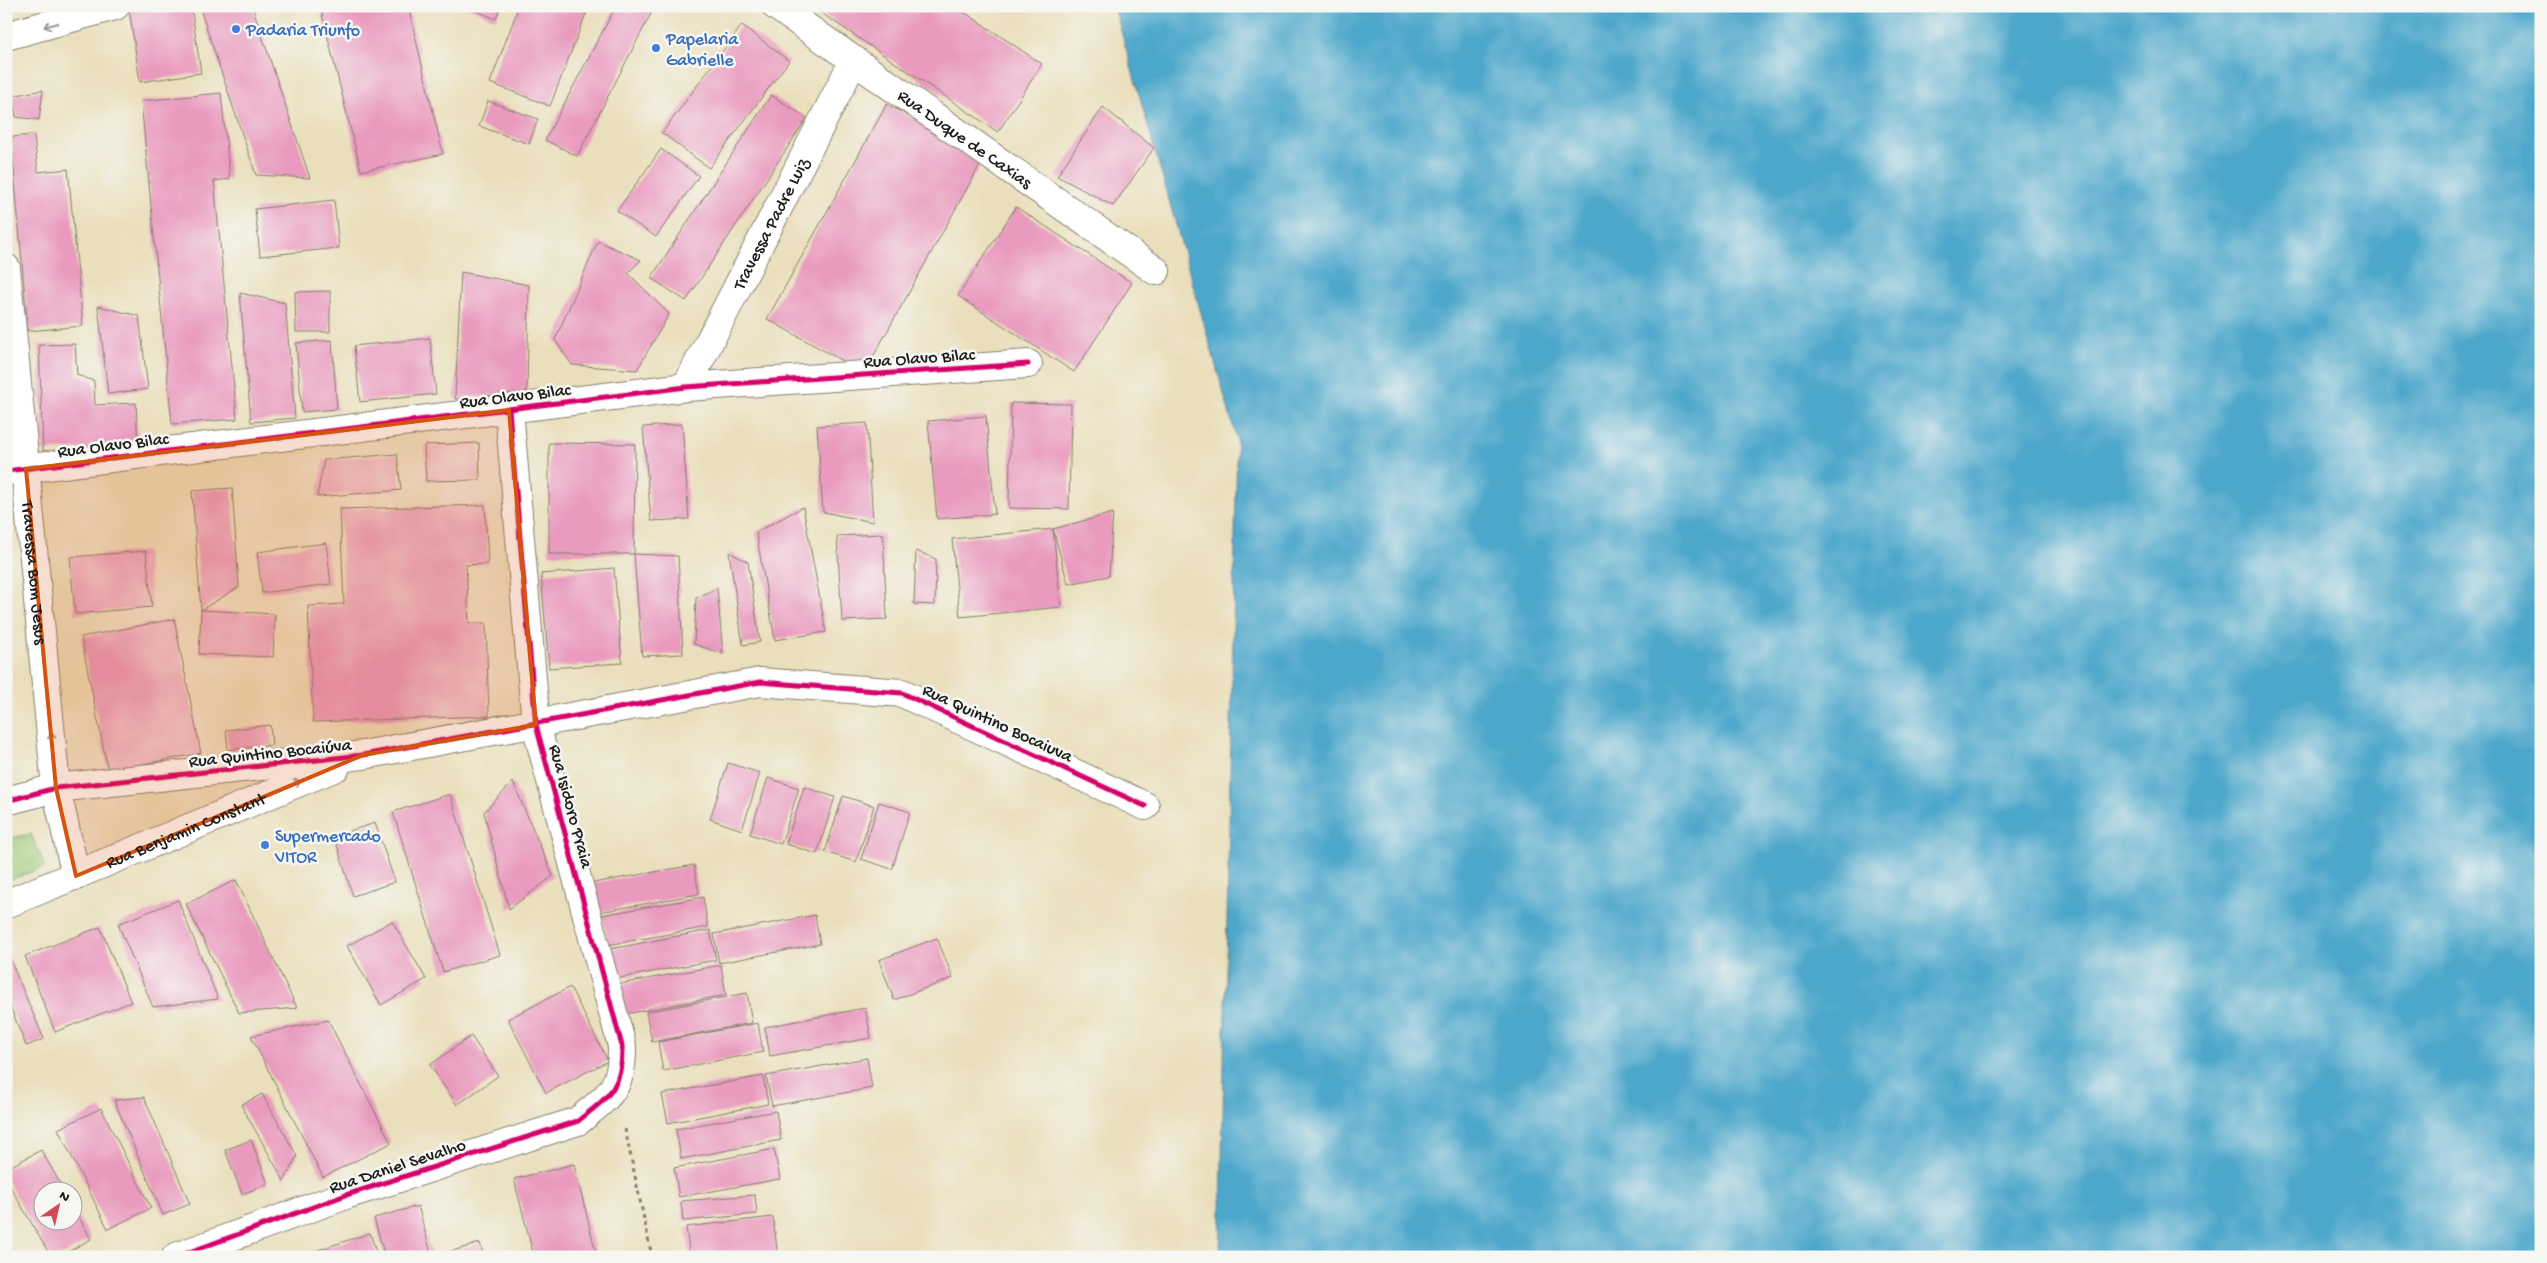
<svg xmlns="http://www.w3.org/2000/svg" width="2547" height="1263" font-family="'Gochi Hand',sans-serif">
<rect width="100%" height="100%" fill="#f6f6f2"/>
<filter id="ink" filterUnits="userSpaceOnUse"><feTurbulence type="fractalNoise" baseFrequency=".02" numOctaves="2"/><feDisplacementMap in="SourceGraphic" scale="10" xChannelSelector="R" yChannelSelector="G"/><feConvolveMatrix kernelMatrix="1 2 1 2 8 2 1 2 1" color-interpolation-filters="sRGB"/></filter>
<filter id="wash" filterUnits="userSpaceOnUse"><feTurbulence type="fractalNoise" baseFrequency=".0096" numOctaves="4" result="noise"/><feDisplacementMap in="SourceGraphic" scale="20" xChannelSelector="R" yChannelSelector="G"/><feGaussianBlur stdDeviation="1.12" result="paint"/><feColorMatrix in="noise" values="0 0 0 0 0 0 0 0 0 0 0 0 0 0 0 0 0 1.4 0 .05"/><feComposite in="paint" operator="in"/></filter>
<g filter="url(#wash)">
<rect width="100%" height="100%" fill="#eadfbc"/>
<!-- green -->
<polygon fill="#9ec976" stroke="#5d7249" points="31,834 45,867 6,881 6,839"/>
<!-- water -->
<polygon fill="#4ea7cb" stroke="#356274" points="1114,6 2541,6 2541,1257 1220,1257 1237,440"/>
<g id="blocks">
<!-- building -->
<g fill="#e99abe">
<polygon points="150,6 191,6 201,73 140,82 129,9"/>
<polygon points="208,6 252,6 310,178 256,175 200,9"/>
<polygon points="320,6 408,6 443,154 361,171"/>
<polygon points="465,6 501,6 496,19"/>
<polygon points="519,6 589,6 550,106 490,83"/>
<polygon points="616,6 655,6 577,156 545,140"/>
<polygon points="811,6 955,6 1042,64 998,132"/>
<polygon points="742,25 789,61 709,168 662,133"/>
<polygon points="43,90 39,120 16,117 12,96"/>
<polygon points="221,93 230,179 214,181 237,419 172,424 141,101"/>
<polygon points="771,95 807,118 686,301 651,278"/>
<polygon points="488,101 538,119 529,144 479,126"/>
<polygon points="887,104 984,158 864,373 767,319"/>
<polygon points="1103,107 1154,148 1113,206 1057,176"/>
<polygon points="34,135 38,172 68,169 83,326 28,331 11,137"/>
<polygon points="661,149 699,176 656,237 617,211"/>
<polygon points="334,200 339,248 260,256 255,209"/>
<polygon points="1016,207 1132,283 1074,372 958,296"/>
<polygon points="598,241 641,260 628,273 669,314 637,370 572,365 555,340"/>
<polygon points="461,272 529,285 527,392 455,399"/>
<polygon points="330,291 330,332 296,332 295,292"/>
<polygon points="240,293 285,303 295,418 251,422"/>
<polygon points="98,306 139,316 148,389 108,394"/>
<polygon points="430,338 436,394 360,402 354,346"/>
<polygon points="332,340 337,409 302,412 296,343"/>
<polygon points="75,344 77,375 94,381 95,405 136,403 138,446 43,451 39,345"/>
<polygon points="1011,403 1071,404 1069,509 1009,508"/>
<polygon points="986,416 995,514 937,519 928,421"/>
<polygon points="867,423 873,522 823,512 817,426"/>
<polygon points="682,424 689,519 651,521 643,427"/>
<polygon points="479,443 480,480 426,481 424,445"/>
<polygon points="549,443 635,444 634,554 549,554"/>
<polygon points="397,454 401,490 317,497 324,460"/>
<polygon points="232,488 239,587 201,610 192,491"/>
<polygon points="485,505 488,564 466,565 469,623 486,623 489,716 313,722 308,606 344,604 340,509"/>
<polygon points="803,507 826,632 775,640 756,532"/>
<polygon points="1113,513 1109,576 1068,584 1053,529 1061,607 960,617 952,539 1053,529"/>
<polygon points="883,534 887,619 842,621 837,536"/>
<polygon points="326,543 331,584 262,593 257,552"/>
<polygon points="146,551 152,607 75,614 70,557"/>
<polygon points="916,551 936,559 935,605 914,604"/>
<polygon points="729,552 748,562 760,642 743,645"/>
<polygon points="634,554 678,556 683,654 642,656"/>
<polygon points="614,568 622,663 549,668 541,574"/>
<polygon points="717,588 723,654 694,644 696,598"/>
<polygon points="201,610 275,614 273,657 199,654"/>
<polygon points="174,619 201,753 108,771 81,637"/>
<polygon points="270,725 272,745 228,750 226,730"/>
<polygon points="728,763 760,773 742,830 710,819"/>
<polygon points="768,778 799,788 781,844 750,834"/>
<polygon points="513,782 553,876 509,909 484,812"/>
<polygon points="804,787 835,797 817,854 786,844"/>
<polygon points="450,794 500,955 443,972 393,812"/>
<polygon points="843,796 874,806 856,862 825,852"/>
<polygon points="879,802 910,812 892,869 861,859"/>
<polygon points="375,823 395,882 353,896 334,836"/>
<polygon points="694,865 699,894 599,912 593,883"/>
<polygon points="236,880 297,1008 239,1013 186,904"/>
<polygon points="703,897 708,927 608,945 602,915"/>
<polygon points="178,900 218,999 153,1007 118,924"/>
<polygon points="815,915 820,944 719,963 714,934"/>
<polygon points="392,921 426,979 381,1005 347,946"/>
<polygon points="100,927 131,1002 55,1032 25,956"/>
<polygon points="710,930 716,960 615,979 610,949"/>
<polygon points="937,938 953,978 894,1000 879,960"/>
<polygon points="6,950 44,1039 26,1046 6,996"/>
<polygon points="721,965 726,995 626,1014 620,984"/>
<polygon points="570,987 608,1061 546,1093 508,1019"/>
<polygon points="747,993 752,1023 652,1042 646,1012"/>
<polygon points="865,1008 871,1038 770,1056 765,1027"/>
<polygon points="328,1020 391,1143 323,1177 251,1036"/>
<polygon points="758,1023 763,1052 663,1071 658,1042"/>
<polygon points="471,1036 498,1076 457,1105 430,1065"/>
<polygon points="867,1058 872,1088 772,1106 766,1076"/>
<polygon points="763,1076 768,1104 668,1123 662,1094"/>
<polygon points="262,1094 297,1156 284,1181 241,1105"/>
<polygon points="144,1097 190,1204 163,1215 114,1100"/>
<polygon points="101,1108 151,1208 108,1229 58,1129"/>
<polygon points="776,1111 781,1140 681,1159 676,1129"/>
<polygon points="251,1140 268,1184 242,1194 225,1150"/>
<polygon points="774,1149 780,1179 679,1197 674,1168"/>
<polygon points="41,1150 64,1190 42,1190 42,1220 72,1220 72,1205 91,1239 59,1257 51,1257 6,1179 6,1169"/>
<polygon points="574,1164 597,1257 534,1257 514,1179"/>
<polygon points="755,1195 757,1214 683,1221 681,1201"/>
<polygon points="418,1206 432,1257 385,1257 374,1218"/>
<polygon points="773,1217 778,1257 690,1257 686,1227"/>
<polygon points="370,1233 378,1257 310,1257 309,1253"/>
<polygon points="480,1243 484,1257 435,1257 435,1256"/>
</g>
</g>
</g>
<g filter="url(#ink)">
<use href="#blocks" fill-opacity="0" stroke="#837e6c" stroke-width="1"/>
<g fill="none" stroke-linecap="round" stroke-linejoin="round">
<defs>
<g id="minor">
<path id="s1" d="M776,6L1156,271"/>
<polyline points="6,36 115,6"/>
<path id="s2" d="M6,268L56,788L76,876"/>
<path id="s3" d="M686,387L854,60"/>
<polyline points="6,471 686,387 1028,364"/>
<polyline points="6,801 56,788 363,755 760,682 902,693 1145,806"/>
<path id="s4" d="M6,904L336,767"/>
<path d="M176,1257L346,1195L578,1121C609,1096 623,1088 622,1046L536,725L509,410"/>
</g>
</defs>
<!-- minor casing -->
<use href="#minor" stroke="#837e6c" stroke-width="30"/>
<!-- path -->
<polyline stroke="#837e6c" stroke-width="3" stroke-dasharray="4 4" stroke-linecap="butt" points="625,1129 652,1257"/>
<!-- minor -->
<use href="#minor" stroke="#fff" stroke-width="28"/>
<defs>
<g id="cycleway">
<polyline points="6,471 686,387 1028,364"/>
<polyline points="6,801 56,788 363,755 760,682 902,693 1145,806"/>
<path d="M176,1257L346,1195L578,1121C609,1096 623,1088 622,1046L536,725L509,410"/>
</g>
</defs>
<!-- cycleway casing -->
<use href="#cycleway" stroke="#f6f6f2" stroke-width="8"/>
<!-- cycleway -->
<use href="#cycleway" stroke="#d6006c" stroke-width="5"/>
</g>
<!-- one-way arrows -->
<defs><path id="oneway-shaft" d="M-6 0H5M1.5-3L5.5 0L1.5 3" fill="none" stroke-width="1.6" stroke-linecap="round" stroke-linejoin="round" transform="scale(1.25)"/></defs>
<g stroke="#999">
<use href="#oneway-shaft" transform="translate(51 25) rotate(164)"/>
<use href="#oneway-shaft" transform="translate(52 740) rotate(-95)"/>
<use href="#oneway-shaft" transform="translate(294 784) rotate(-23)"/>
</g>
</g>
<!-- marked area -->
<path fill="#d4530e" fill-opacity="0.2" stroke="#d4530e" stroke-width="4" stroke-linejoin="round" d="M509,410L536,725L363,755L76,876L56,788L26,469Z"/>
<!-- markers -->
<g fill="#3f7fe0" stroke="#f6f6f2" stroke-width="2">
<circle cx="236" cy="29" r="5"/>
<circle cx="656" cy="48" r="5"/>
<circle cx="265" cy="845" r="5"/>
</g>
<g text-anchor="middle" stroke-width="5" stroke-linejoin="round" paint-order="stroke">
<!-- shop labels -->
<g font-size="18" fill="#366cbe" stroke="#f6f6f2" text-anchor="start">
<text x="246" y="35">Padaria Triunfo</text>
<text x="666" y="44">Papelaria<tspan x="666" dy="21">Gabrielle</tspan></text>
<text x="275" y="841">Supermercado<tspan x="275" dy="21">VITOR</tspan></text>
</g>
<!-- street labels -->
<g font-size="18" fill="#1c1c1c" stroke="#f6f6f2">
<text dy="6" stroke="none"><textPath href="#s1" startOffset="231">Rua Duque de Caxias</textPath></text>
<text dy="6" stroke="none"><textPath href="#s3" startOffset="184">Travessa Padre Luiz</textPath></text>
<text transform="translate(919 357) rotate(-4)" y="6">Rua Olavo Bilac</text>
<text transform="translate(515 395) rotate(-7)" y="6">Rua Olavo Bilac</text>
<text transform="translate(113 444) rotate(-7)" y="6">Rua Olavo Bilac</text>
<text dy="6" stroke="none"><textPath href="#s2" startOffset="306">Travessa Bom Jesus</textPath></text>
<text transform="translate(998 722) rotate(25)" y="6">Rua Quintino Bocaiuva</text>
<text transform="translate(270 752) rotate(-6)" y="6">Rua Quintino Bocaiúva</text>
<text transform="translate(572 806) rotate(75)" y="6">Rua Isidoro Praia</text>
<text dy="6" stroke="none"><textPath href="#s4" startOffset="194">Rua Benjamin Constant</textPath></text>
<text transform="translate(397 1165) rotate(-18)" y="6">Rua Daniel Sevalho</text>
</g>
</g>
<!-- margin -->
<rect width="2547" height="1263" fill="none" stroke="#f6f6f2" stroke-width="25"/>
<!-- north arrow -->
<g transform="translate(58 1206) rotate(34)"><circle r="24" fill="#f6f6f2" stroke="#9f9f9c"/>
<path d="M0-4L9 19L0 12L-9 19Z" fill="#d1495b"/>
<text y="-8" font-size="14" font-weight="bold" text-anchor="middle" fill="#1c1c1c">N</text>
</g>
</svg>
